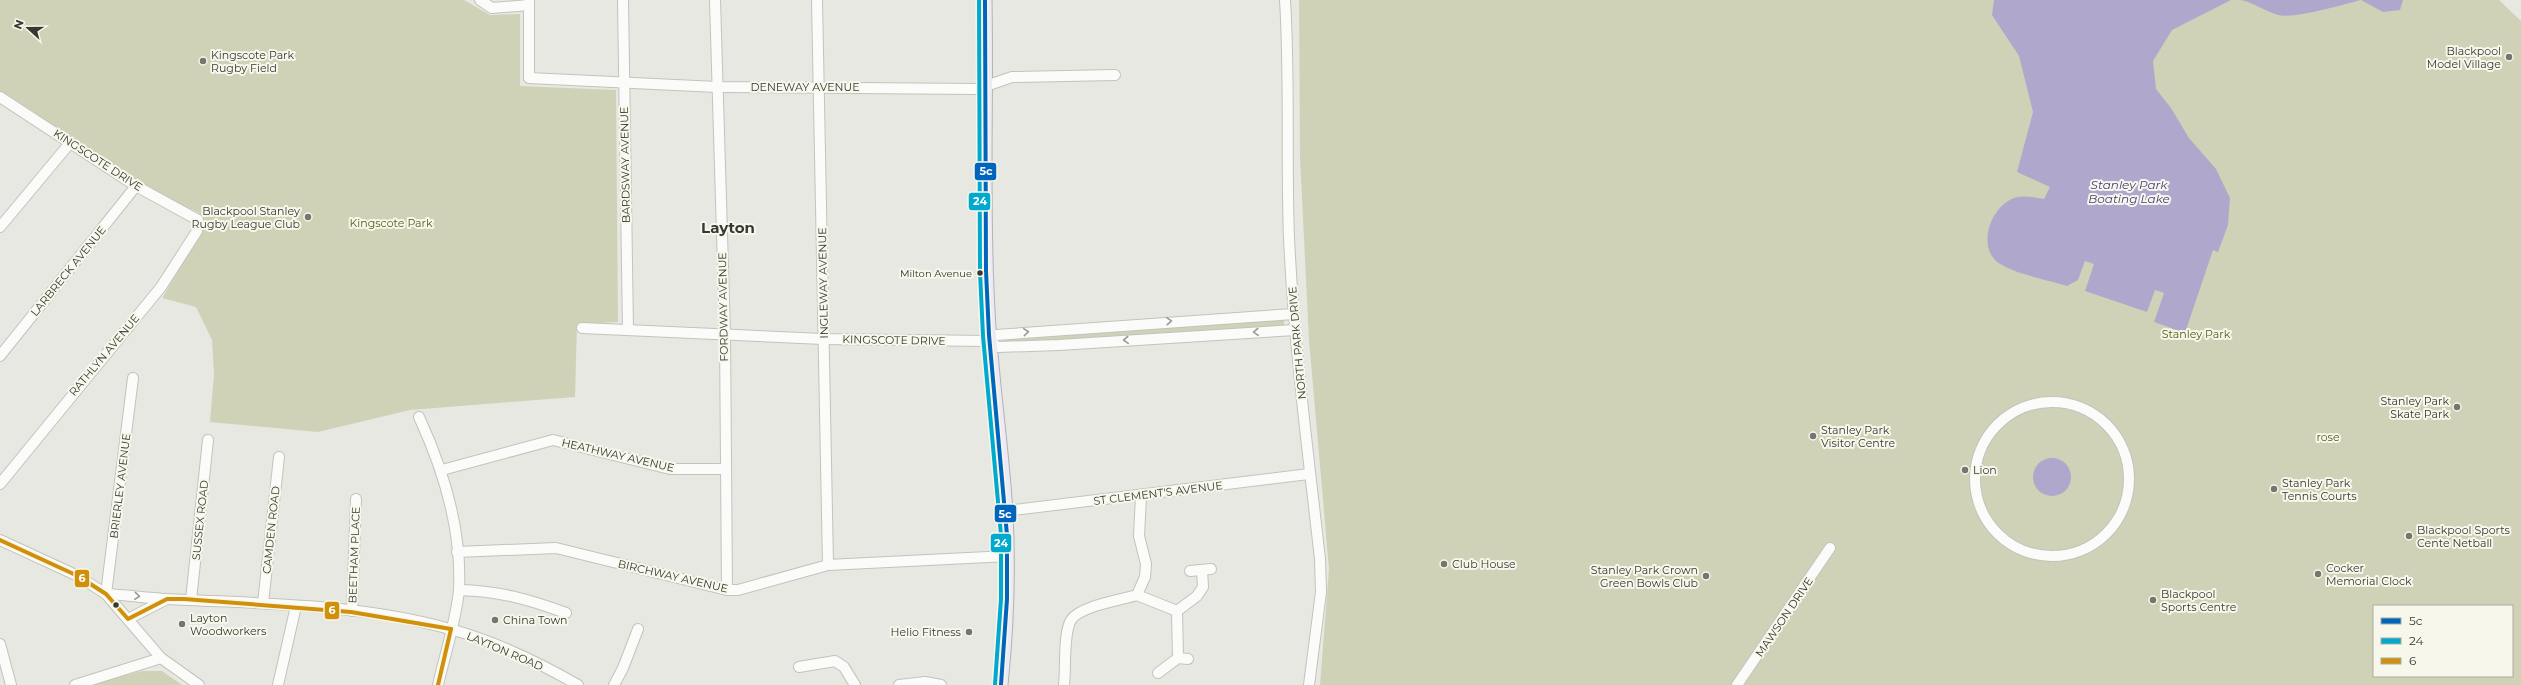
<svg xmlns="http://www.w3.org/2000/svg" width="2521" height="685" font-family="Montserrat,sans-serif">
<rect width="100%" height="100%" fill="#e7e8e1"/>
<!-- green -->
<g fill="#d0d2b7" fill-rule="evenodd">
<polygon points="0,0 464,0 490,15 520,14 520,86 616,90 618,322 577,324 575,397 410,410 318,432 210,422 214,374 212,340 196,307 162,298 202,231 203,218 199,213 158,194 0,91"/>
<path d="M1299,0H2499L2521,21V685H1320L1329,569L1309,340L1300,158ZM2374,606H2512V676H2374Z"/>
<polygon points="1284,314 1284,330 1005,350 1004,334"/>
<polygon points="142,671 162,671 182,685 89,685"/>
</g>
<!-- water -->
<g fill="#b0a7cd">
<path d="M1994,0H2231L2172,30L2153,61L2156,89L2171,108L2189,138L2216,169L2230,198L2228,225L2218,252L2213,250L2185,333L2154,322L2164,293L2155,290L2147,312L2085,291L2094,264L2085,261L2078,280L2067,286C2048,280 2009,273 1995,260C1978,242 1992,206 2014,198C2024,195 2034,197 2044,199L2050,187L2017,172L2033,112L2019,56L1992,15Z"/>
<path d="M2241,0H2360C2343,5 2294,19 2278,15C2265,11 2254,3 2241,0Z"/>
<polygon points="2361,0 2403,0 2400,10 2383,12"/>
<circle cx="2052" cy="477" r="19"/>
</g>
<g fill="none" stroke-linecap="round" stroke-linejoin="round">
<defs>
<g id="minor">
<polyline points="480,0 492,8 529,5"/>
<polyline points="529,0 529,78 717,87 977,89 1012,77 1115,75"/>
<polyline points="623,0 628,330"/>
<polyline points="715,0 725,334 727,590"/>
<polyline points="817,0 828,565"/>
<path d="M1285,0C1290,79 1286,159 1289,238C1294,346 1308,452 1320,559L1321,592L1309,685"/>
<polyline points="0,97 136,186 198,220 197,231 161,287 0,484"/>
<polyline points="0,227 70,143"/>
<polyline points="582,328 823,339 989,341"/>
<polyline points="989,341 998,347 1059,345 1295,330"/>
<polyline points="989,341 996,335 1293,314"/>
<polyline points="0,356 136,186"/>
<circle cx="2052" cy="479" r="77"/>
<path d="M419,417C444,471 462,530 459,590C456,621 445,654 438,685"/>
<polyline points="442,470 553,440 670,469 726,469"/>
<polyline points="1006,511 1309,474"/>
<polyline points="0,540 78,576 106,594 161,658 199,685"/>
<polyline points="457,552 556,548 727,590 738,590 828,565 1008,556"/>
<polyline points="1190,571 1211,569"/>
<path d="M459,590C499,591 528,599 566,613"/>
<path d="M106,594C126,595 147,598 167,599C261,604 358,603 450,629C494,641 538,662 578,685"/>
<polyline points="106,594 133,378"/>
<polyline points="1137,595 1177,611 1178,658 1158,673"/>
<polyline points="191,600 208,440"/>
<polyline points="263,603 279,457"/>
<polyline points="352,611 356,499"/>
<polyline points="1177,611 1197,596 1203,587 1202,570"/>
<polyline points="128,619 167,599"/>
<polyline points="0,644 11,685"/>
<polyline points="1178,658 1188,659"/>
<polyline points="799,667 835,661 844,667 855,685"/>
<polyline points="75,685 161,658"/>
<polyline points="278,685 296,606"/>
<polyline points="614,685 623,668 638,629"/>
<polyline points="899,685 925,682 941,685"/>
<path d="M1064,685C1066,669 1063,633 1071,620C1080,606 1121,600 1137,595L1145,577L1146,564L1139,536L1141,496"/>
<polyline points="1737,685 1830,548"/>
</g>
<path id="major" d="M985,0C987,103 982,207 988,310C991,378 1002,445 1006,513C1009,571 1007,627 1001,685"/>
</defs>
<!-- minor casing -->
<use href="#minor" stroke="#c2c3bd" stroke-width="12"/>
<!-- major casing -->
<use href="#major" stroke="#b3b0b9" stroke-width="15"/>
<!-- minor -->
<use href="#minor" stroke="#fbfcfa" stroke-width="10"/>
<!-- major -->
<use href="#major" stroke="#edebf1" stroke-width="13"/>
<defs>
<polyline id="bus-1" points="985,0 986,271 989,335 1007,535 1007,599 1001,685"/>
<polyline id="bus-2" points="979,0 980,272 983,336 1001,535 1001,599 995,684"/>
<g id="bus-3">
<polyline points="0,540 78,576 106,594 128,619 167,599 184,599 351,612 451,629"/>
<polyline points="438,685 451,629"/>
</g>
</defs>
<!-- bus-1 casing -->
<use href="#bus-1" stroke="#f7f8eb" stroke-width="7"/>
<!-- bus-2 casing -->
<use href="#bus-2" stroke="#f7f8eb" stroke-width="7"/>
<!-- bus-3 casing -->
<use href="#bus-3" stroke="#f7f8eb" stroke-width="7"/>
<!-- bus-1 -->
<use href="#bus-1" stroke="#0065bd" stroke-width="4"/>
<!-- bus-2 -->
<use href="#bus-2" stroke="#00a9ce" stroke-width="4"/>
<!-- bus-3 -->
<use href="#bus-3" stroke="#d1900a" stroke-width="4"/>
</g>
<!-- one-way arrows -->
<defs><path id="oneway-chevron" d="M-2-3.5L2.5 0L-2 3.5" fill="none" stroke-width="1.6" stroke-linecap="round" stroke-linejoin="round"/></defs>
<g stroke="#999a96">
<use href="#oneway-chevron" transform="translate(1169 321) rotate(-4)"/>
<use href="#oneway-chevron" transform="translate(1026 332) rotate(-5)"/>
<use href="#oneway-chevron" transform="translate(1256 332) rotate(177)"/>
<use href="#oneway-chevron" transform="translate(1126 340) rotate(176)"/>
<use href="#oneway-chevron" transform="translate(137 596) rotate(5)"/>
</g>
<!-- markers -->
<g fill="#757670" stroke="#f7f8eb" stroke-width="1.5">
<circle cx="2509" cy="57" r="4"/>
<circle cx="203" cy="61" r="4"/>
<circle cx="308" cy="217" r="4"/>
<circle cx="2457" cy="407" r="4"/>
<circle cx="1813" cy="436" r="4"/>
<circle cx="1965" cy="470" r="4"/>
<circle cx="2274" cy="489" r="4"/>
<circle cx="2409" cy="536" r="4"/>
<circle cx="1444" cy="564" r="4"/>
<circle cx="2318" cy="574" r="4"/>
<circle cx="1706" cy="576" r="4"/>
<circle cx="2153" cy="600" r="4"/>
<circle cx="495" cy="620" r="4"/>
<circle cx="182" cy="624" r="4"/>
<circle cx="969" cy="632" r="4"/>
</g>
<g fill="#373833" stroke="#f7f8eb" stroke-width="1.5">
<circle cx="980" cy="273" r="3.5"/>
<circle cx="116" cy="605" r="3.5"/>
</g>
<g text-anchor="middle" stroke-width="4" stroke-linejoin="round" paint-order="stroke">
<!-- bus labels -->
<g font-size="10" fill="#373833" stroke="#f7f8eb" text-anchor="end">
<text x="972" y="277">Milton Avenue</text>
</g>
<!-- poi labels -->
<g font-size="11" fill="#373833" stroke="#f7f8eb" text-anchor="start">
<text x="2501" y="55" text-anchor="end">Blackpool<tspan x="2501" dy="13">Model Village</tspan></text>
<text x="211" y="59">Kingscote Park<tspan x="211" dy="13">Rugby Field</tspan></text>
<text x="300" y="215" text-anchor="end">Blackpool Stanley<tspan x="300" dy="13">Rugby League Club</tspan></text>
<text x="2449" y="405" text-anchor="end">Stanley Park<tspan x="2449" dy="13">Skate Park</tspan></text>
<text x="1821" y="434">Stanley Park<tspan x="1821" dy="13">Visitor Centre</tspan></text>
<text x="1973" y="474">Lion</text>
<text x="2282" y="487">Stanley Park<tspan x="2282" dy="13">Tennis Courts</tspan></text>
<text x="2417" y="534">Blackpool Sports<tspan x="2417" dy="13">Cente Netball</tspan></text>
<text x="1452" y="568">Club House</text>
<text x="2326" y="572">Cocker<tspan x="2326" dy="13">Memorial Clock</tspan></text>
<text x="1698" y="574" text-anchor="end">Stanley Park Crown<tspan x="1698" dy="13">Green Bowls Club</tspan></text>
<text x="2161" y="598">Blackpool<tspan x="2161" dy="13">Sports Centre</tspan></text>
<text x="190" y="622">Layton<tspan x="190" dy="13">Woodworkers</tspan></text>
<text x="503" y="624">China Town</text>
<text x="961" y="636" text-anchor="end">Helio Fitness</text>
</g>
<!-- street labels -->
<g font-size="11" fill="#373833" stroke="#f7f8eb">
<text x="805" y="91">DENEWAY AVENUE</text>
<text transform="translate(98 160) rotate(33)" y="4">KINGSCOTE DRIVE</text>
<text transform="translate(625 165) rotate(-91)" y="4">BARDSWAY AVENUE</text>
<text transform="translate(68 271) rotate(-51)" y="4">LARBRECK AVENUE</text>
<text transform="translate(823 283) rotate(-91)" y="4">INGLEWAY AVENUE</text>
<text transform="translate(723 307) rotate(-91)" y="4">FORDWAY AVENUE</text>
<text transform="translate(894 340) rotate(1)" y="4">KINGSCOTE DRIVE</text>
<text transform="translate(1297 343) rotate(-95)" y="4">NORTH PARK DRIVE</text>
<text transform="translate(104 355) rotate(-50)" y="4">RATHLYN AVENUE</text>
<text transform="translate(618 455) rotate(13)" y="4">HEATHWAY AVENUE</text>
<text transform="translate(120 486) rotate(-83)" y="4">BRIERLEY AVENUE</text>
<text transform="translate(1158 493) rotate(-7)" y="4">ST CLEMENT'S AVENUE</text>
<text transform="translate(200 520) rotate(-84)" y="4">SUSSEX ROAD</text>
<text transform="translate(271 530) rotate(-84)" y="4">CAMDEN ROAD</text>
<text transform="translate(354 555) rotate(-88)" y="4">BEETHAM PLACE</text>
<text transform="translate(673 576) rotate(13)" y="4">BIRCHWAY AVENUE</text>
<text transform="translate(1784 617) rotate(-56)" y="4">MAWSON DRIVE</text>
<text transform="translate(505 651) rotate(23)" y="4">LAYTON ROAD</text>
</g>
<!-- park labels -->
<g font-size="11" fill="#5a5c12" stroke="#f7f8eb">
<text x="391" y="227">Kingscote Park</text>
<text x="2196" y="338">Stanley Park</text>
<text x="2328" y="441">rose</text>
</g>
<!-- water labels -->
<g font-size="12" font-style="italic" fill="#4e387e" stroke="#f7f8eb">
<text x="2129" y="189">Stanley Park<tspan x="2129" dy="14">Boating Lake</tspan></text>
</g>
<!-- district labels -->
<g font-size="15" font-weight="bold" fill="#373833" stroke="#f7f8eb">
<text x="728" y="233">Layton</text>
</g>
</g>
<g stroke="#f7f8eb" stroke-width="1.5">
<rect x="974" y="162" width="23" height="19" rx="4" fill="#0065bd"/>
<rect x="968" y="192" width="23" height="19" rx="4" fill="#00a9ce"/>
<rect x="994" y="504" width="23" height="19" rx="4" fill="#0065bd"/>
<rect x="990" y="533" width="22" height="20" rx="4" fill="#00a9ce"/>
<rect x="74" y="569" width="16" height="19" rx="4" fill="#d1900a"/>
<rect x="324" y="601" width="16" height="19" rx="4" fill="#d1900a"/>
</g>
<g font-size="11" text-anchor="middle" font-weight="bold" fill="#fff">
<text x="986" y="175">5c</text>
<text x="980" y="205">24</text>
<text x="1005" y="518">5c</text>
<text x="1001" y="547">24</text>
<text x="82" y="582">6</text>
<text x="332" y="614">6</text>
</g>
<!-- legend -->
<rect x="2373" y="605" width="140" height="72" fill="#f7f8eb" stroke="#aaaba1"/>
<rect x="2381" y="618" width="20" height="6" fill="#0065bd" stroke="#aaaba1"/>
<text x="2409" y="625" font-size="12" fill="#373833">5c</text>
<rect x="2381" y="638" width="20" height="6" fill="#00a9ce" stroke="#aaaba1"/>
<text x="2409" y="645" font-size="12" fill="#373833">24</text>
<rect x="2381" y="658" width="20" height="6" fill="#d1900a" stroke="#aaaba1"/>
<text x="2409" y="665" font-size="12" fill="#373833">6</text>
<!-- north arrow -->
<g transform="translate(28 28) rotate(291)" stroke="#f7f8eb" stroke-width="3" paint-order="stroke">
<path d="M0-3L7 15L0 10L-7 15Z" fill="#373833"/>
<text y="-6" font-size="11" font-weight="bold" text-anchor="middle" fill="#373833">N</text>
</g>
</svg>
